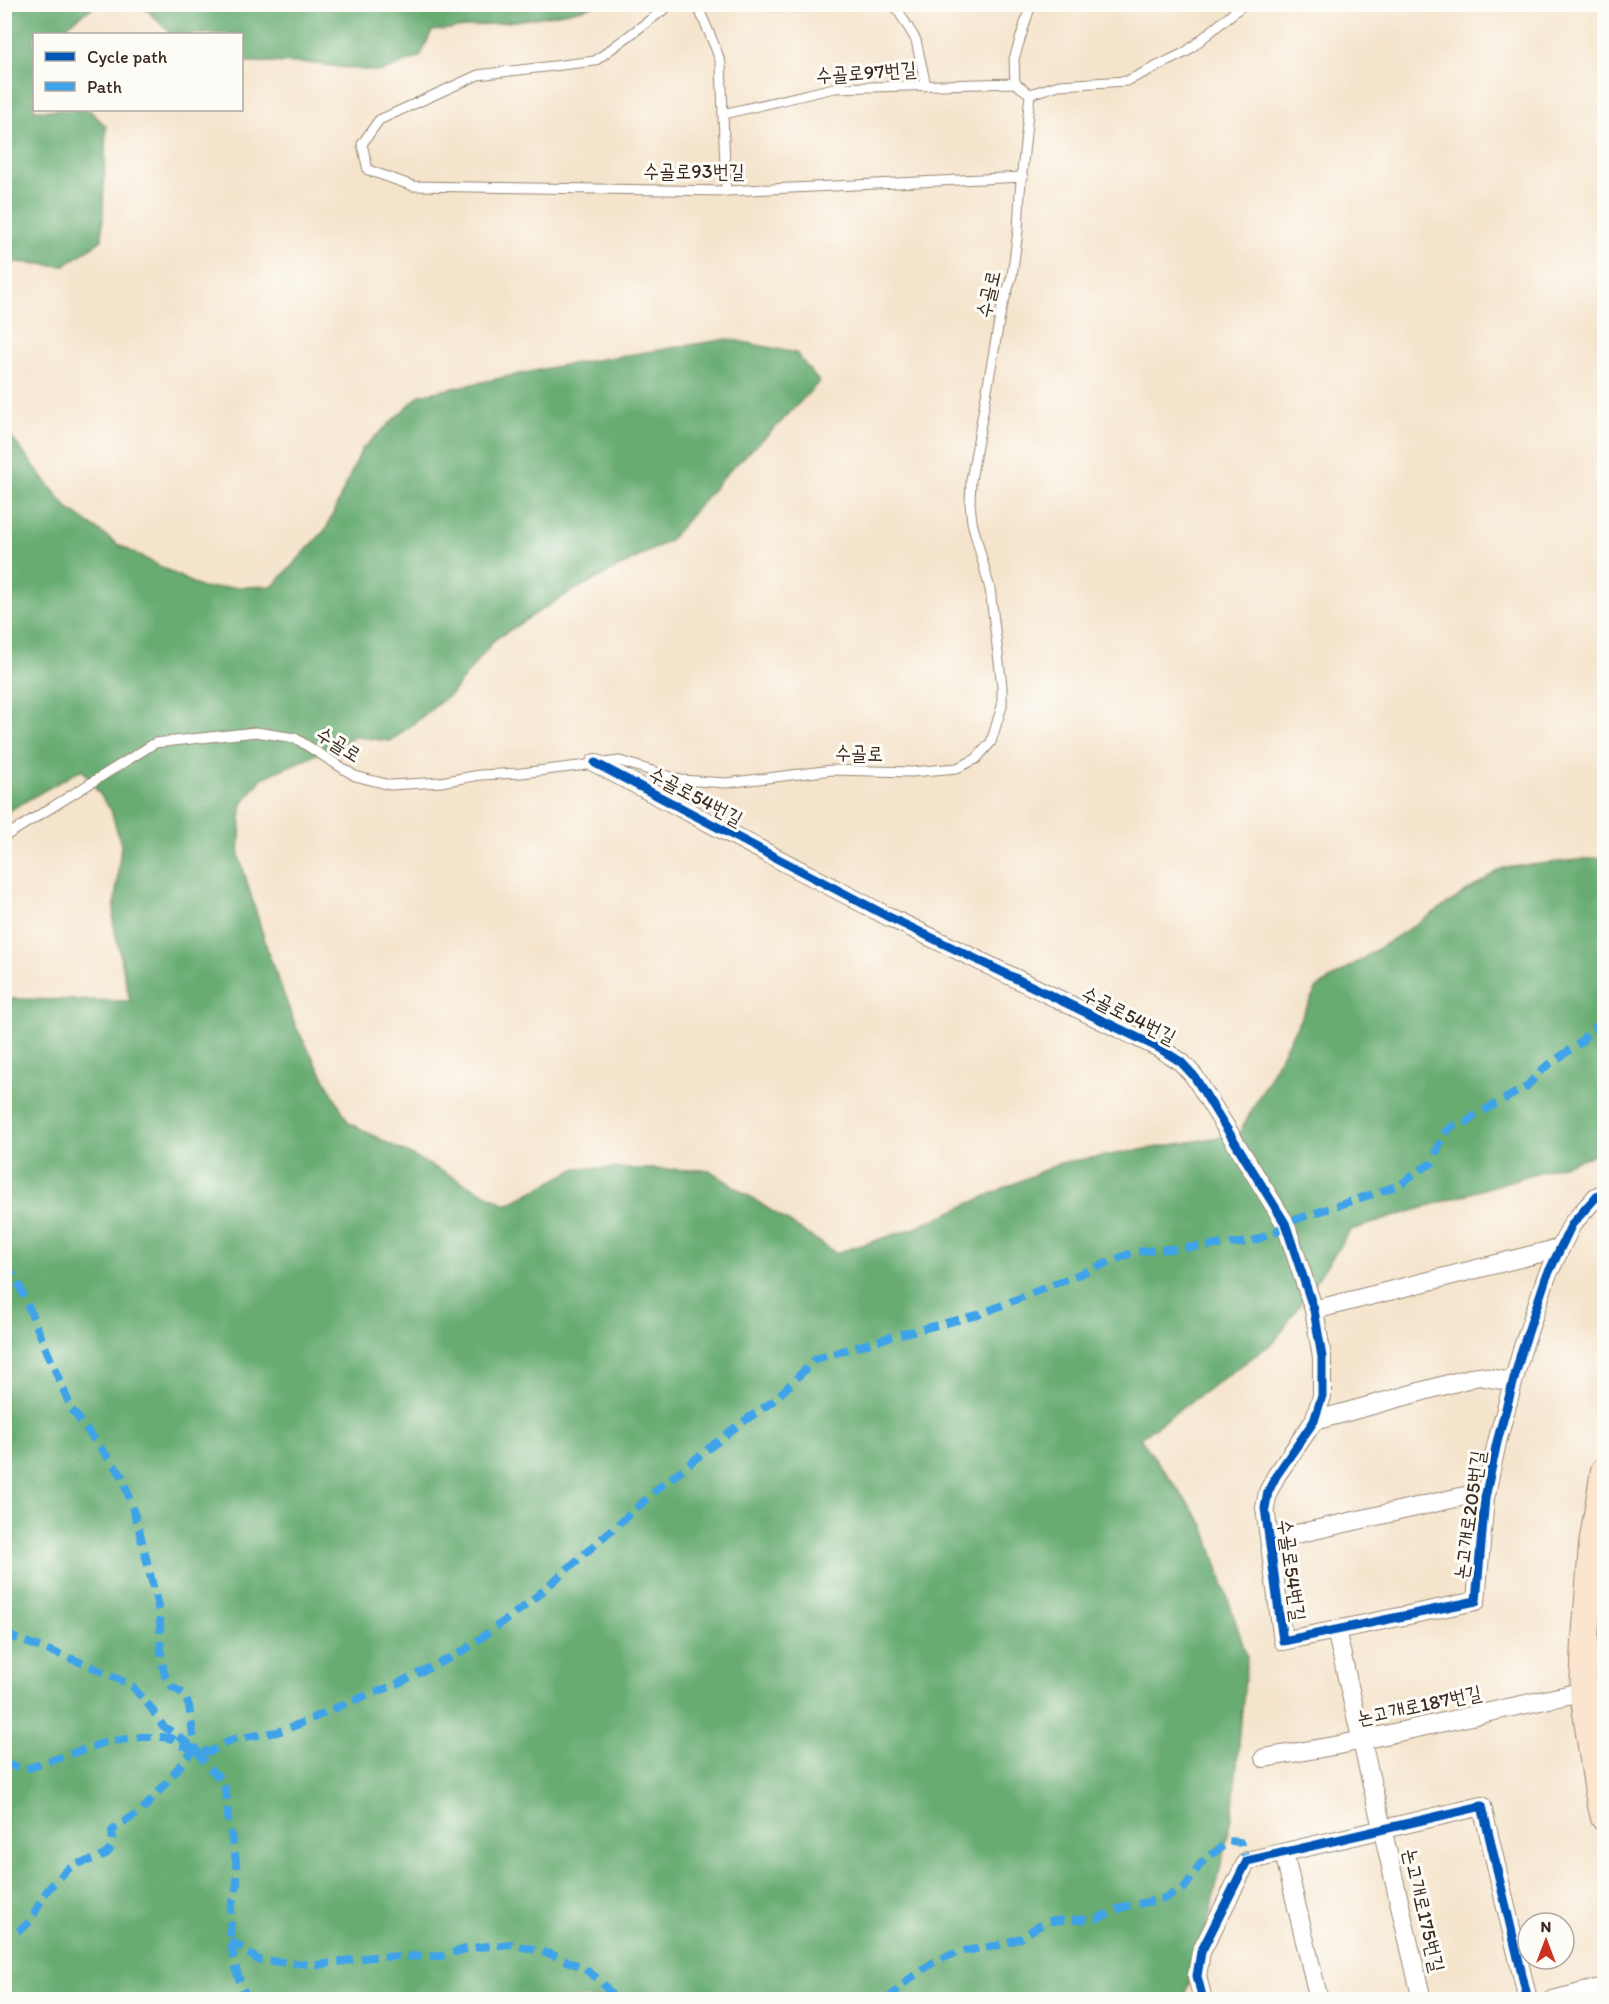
<svg xmlns="http://www.w3.org/2000/svg" width="1609" height="2004" font-family="Itim,'Poor Story',sans-serif">
<rect width="100%" height="100%" fill="#fdfcf7"/>
<filter id="ink" filterUnits="userSpaceOnUse"><feTurbulence type="fractalNoise" baseFrequency=".0167" numOctaves="2"/><feDisplacementMap in="SourceGraphic" scale="12" xChannelSelector="R" yChannelSelector="G"/><feConvolveMatrix kernelMatrix="1 2 1 2 8 2 1 2 1" color-interpolation-filters="sRGB"/></filter>
<filter id="wash" filterUnits="userSpaceOnUse"><feTurbulence type="fractalNoise" baseFrequency=".008" numOctaves="4" result="noise"/><feDisplacementMap in="SourceGraphic" scale="24" xChannelSelector="R" yChannelSelector="G"/><feGaussianBlur stdDeviation="1.35" result="paint"/><feColorMatrix in="noise" values="0 0 0 0 0 0 0 0 0 0 0 0 0 0 0 0 0 1.4 0 .05"/><feComposite in="paint" operator="in"/></filter>
<g filter="url(#wash)">
<rect width="100%" height="100%" fill="#f5e4cc"/>
<!-- forest -->
<g fill="#67ac72" stroke="#516b48" stroke-width="1.5">
<polygon points="4,5 96,5 69,24 60,34 34,34 34,110 89,110 106,126 102,240 64,266 5,261"/>
<path d="M133,5H597C544,20 487,24 432,31L420,57L381,72L308,63L242,62V34H171L144,7Z"/>
<polygon points="728,339 796,353 819,382 780,423 726,474 669,541 565,595 494,640 452,693 391,741 355,737 262,778 242,804 239,856 270,958 296,1027 349,1123 507,1205 577,1168 709,1170 836,1253 915,1228 1060,1163 1239,1134 1317,988 1503,868 1604,857 1604,1152 1351,1230 1274,1342 1140,1438 1204,1525 1247,1657 1232,1818 1201,1952 1183,1999 5,1999 5,1005 11,999 130,1001 113,921 121,845 111,810 82,769 5,813 4,428 66,507 119,545 202,588 273,586 326,529 362,449 420,395 558,366"/>
</g>
</g>
<g filter="url(#ink)">
<g fill="none" stroke-linecap="round" stroke-linejoin="round">
<defs>
<g id="service">
<polyline points="682,4 670,5 595,61 478,75 379,120 362,144 368,170 413,186 726,191 1023,177"/>
<path d="M697,4C705,25 715,43 721,64L726,191"/>
<polyline points="726,4 802,7 806,4"/>
<polyline points="894,4 916,40 926,86"/>
<polyline points="1030,94 1059,85 1127,81 1186,52 1244,4"/>
<polyline points="723,114 834,88 1015,83"/>
<polyline points="4,837 155,743 256,732 295,738 355,776 390,785 441,782 480,775 521,773 620,761 681,780 726,783 832,770 912,772 957,768 976,759 991,742 1002,706 1002,686 990,589 972,522 970,503 971,480 1001,311 1012,276 1018,231 1020,192 1030,94 1015,83 1014,59 1031,4"/>
<polyline points="4,951 4,958"/>
</g>
<g id="minor">
<polyline points="595,763 889,917 1159,1048 1181,1062 1194,1076 1285,1223 1314,1310 1322,1357 1322,1396 1314,1421 1276,1476 1268,1492 1265,1508 1283,1641 1476,1601 1485,1498 1497,1442 1522,1350 1546,1278 1572,1224 1596,1197 1604,1193"/>
<polyline points="1314,1310 1560,1248"/>
<polyline points="1314,1421 1478,1376 1513,1382"/>
<polyline points="1270,1540 1487,1491"/>
<polyline points="1336,1630 1422,2000"/>
<polyline points="1264,1758 1339,1745 1604,1687"/>
<polyline points="1284,1853 1319,2000"/>
<polyline points="1203,2000 1197,1976 1201,1952 1247,1861 1482,1806 1528,2000"/>
<polyline points="1553,2000 1604,1987"/>
</g>
<polyline id="secondary" points="1604,1470 1592,1545 1585,1639 1583,1693 1598,1793 1604,1818"/>
</defs>
<!-- service casing -->
<use href="#service" stroke="#988775" stroke-width="11"/>
<!-- minor casing -->
<use href="#minor" stroke="#988775" stroke-width="20"/>
<!-- secondary casing -->
<use href="#secondary" stroke="#988775" stroke-width="28"/>
<!-- service -->
<use href="#service" stroke="#fff" stroke-width="9"/>
<!-- minor -->
<use href="#minor" stroke="#fff" stroke-width="18"/>
<!-- secondary -->
<use href="#secondary" stroke="#fbe5cf" stroke-width="26"/>
<!-- quiet -->
<g stroke="#3fa3ea" stroke-width="8" stroke-dasharray="15 8" stroke-linecap="butt">
<path d="M4,1265L17,1280L72,1410L122,1476L139,1529L160,1615L161,1658L165,1676L172,1687L184,1694L189,1706L195,1748C178,1767 163,1788 146,1806C136,1817 122,1821 112,1831C119,1866 81,1855 66,1871C60,1877 52,1884 47,1891C32,1912 34,1930 4,1935"/>
<polyline points="4,1634 88,1665 132,1686 151,1708 163,1726 195,1748 207,1766 224,1782 227,1801 228,1819 236,1861 237,1884 231,1907 230,1940 237,1973 247,2000"/>
<polyline points="4,1764 26,1769 106,1742 141,1737 163,1737 173,1739 180,1745 210,1752 233,1739 277,1732 302,1723 349,1702 390,1687 462,1652 530,1602 660,1487 741,1423 772,1402 816,1359 893,1336 978,1315 1134,1252 1250,1242 1276,1232 1285,1223 1400,1185 1415,1173 1432,1163 1444,1133 1454,1125 1469,1121 1474,1116 1526,1087 1544,1068 1580,1043 1590,1030 1604,1023"/>
<polyline points="230,1940 258,1960 318,1965 372,1957 442,1956 469,1948 512,1944 550,1954 582,1967 602,1982 615,2000"/>
<polyline points="887,2000 908,1980 934,1962 958,1952 996,1946 1021,1938 1037,1927 1051,1921 1096,1919 1123,1907 1163,1899 1185,1887 1201,1863 1229,1841 1240,1842 1247,1861"/>
</g>
<defs>
<g id="cycleway">
<polyline points="595,763 889,917 1159,1048 1181,1062 1194,1076 1285,1223 1314,1310 1322,1357 1322,1396 1314,1421 1276,1476 1268,1492 1265,1508 1283,1641 1476,1601 1485,1498 1497,1442 1522,1350 1546,1278 1572,1224 1596,1197 1604,1193"/>
<polyline points="1203,2000 1197,1976 1201,1952 1247,1861 1482,1806 1528,2000"/>
</g>
</defs>
<!-- cycleway casing -->
<use href="#cycleway" stroke="#fdfcf7" stroke-width="13"/>
<!-- cycleway -->
<use href="#cycleway" stroke="#0057b8" stroke-width="9"/>
</g>
</g>
<g text-anchor="middle" stroke-width="6" stroke-linejoin="round" paint-order="stroke">
<!-- street labels -->
<g font-size="20" fill="#3b2a1e" stroke="#fdfcf7">
<text transform="translate(866 72) rotate(-4)" y="7">수골로97번길</text>
<text x="694" y="178">수골로93번길</text>
<text transform="translate(988 294) rotate(-77)" y="7">수골로</text>
<text transform="translate(339 744) rotate(32)" y="7">수골로</text>
<text transform="translate(859 753) rotate(1)" y="7">수골로</text>
<text transform="translate(696 796) rotate(28)" y="7">수골로54번길</text>
<text transform="translate(1129 1015) rotate(27)" y="7">수골로54번길</text>
<text transform="translate(1469 1515) rotate(-82)" y="7">논고개로205번길</text>
<text transform="translate(1292 1570) rotate(82)" y="7">수골로54번길</text>
<text transform="translate(1419 1705) rotate(-12)" y="7">논고개로187번길</text>
<text transform="translate(1424 1910) rotate(77)" y="7">논고개로175번길</text>
</g>
</g>
<!-- margin -->
<rect width="1609" height="2004" fill="none" stroke="#fdfcf7" stroke-width="24"/>
<!-- legend -->
<rect x="33" y="33" width="210" height="78" fill="#fdfcf7" stroke="#afa8a0" stroke-width="1.5"/>
<rect x="45" y="52" width="30" height="9" fill="#0057b8" stroke="#afa8a0" stroke-width="1.5"/>
<text x="87" y="63" font-size="18" fill="#3b2a1e">Cycle path</text>
<rect x="45" y="82" width="30" height="9" fill="#3fa3ea" stroke="#afa8a0" stroke-width="1.5"/>
<text x="87" y="93" font-size="18" fill="#3b2a1e">Path</text>
<!-- north arrow -->
<g transform="translate(1546 1941)"><circle r="28" fill="#fdfcf7" stroke="#afa8a0" stroke-width="1.5"/>
<path d="M0-4.5L10 22L0 15L-10 22Z" fill="#c8321e"/>
<text y="-9" font-size="16" font-weight="bold" text-anchor="middle" fill="#3b2a1e">N</text>
</g>
</svg>
